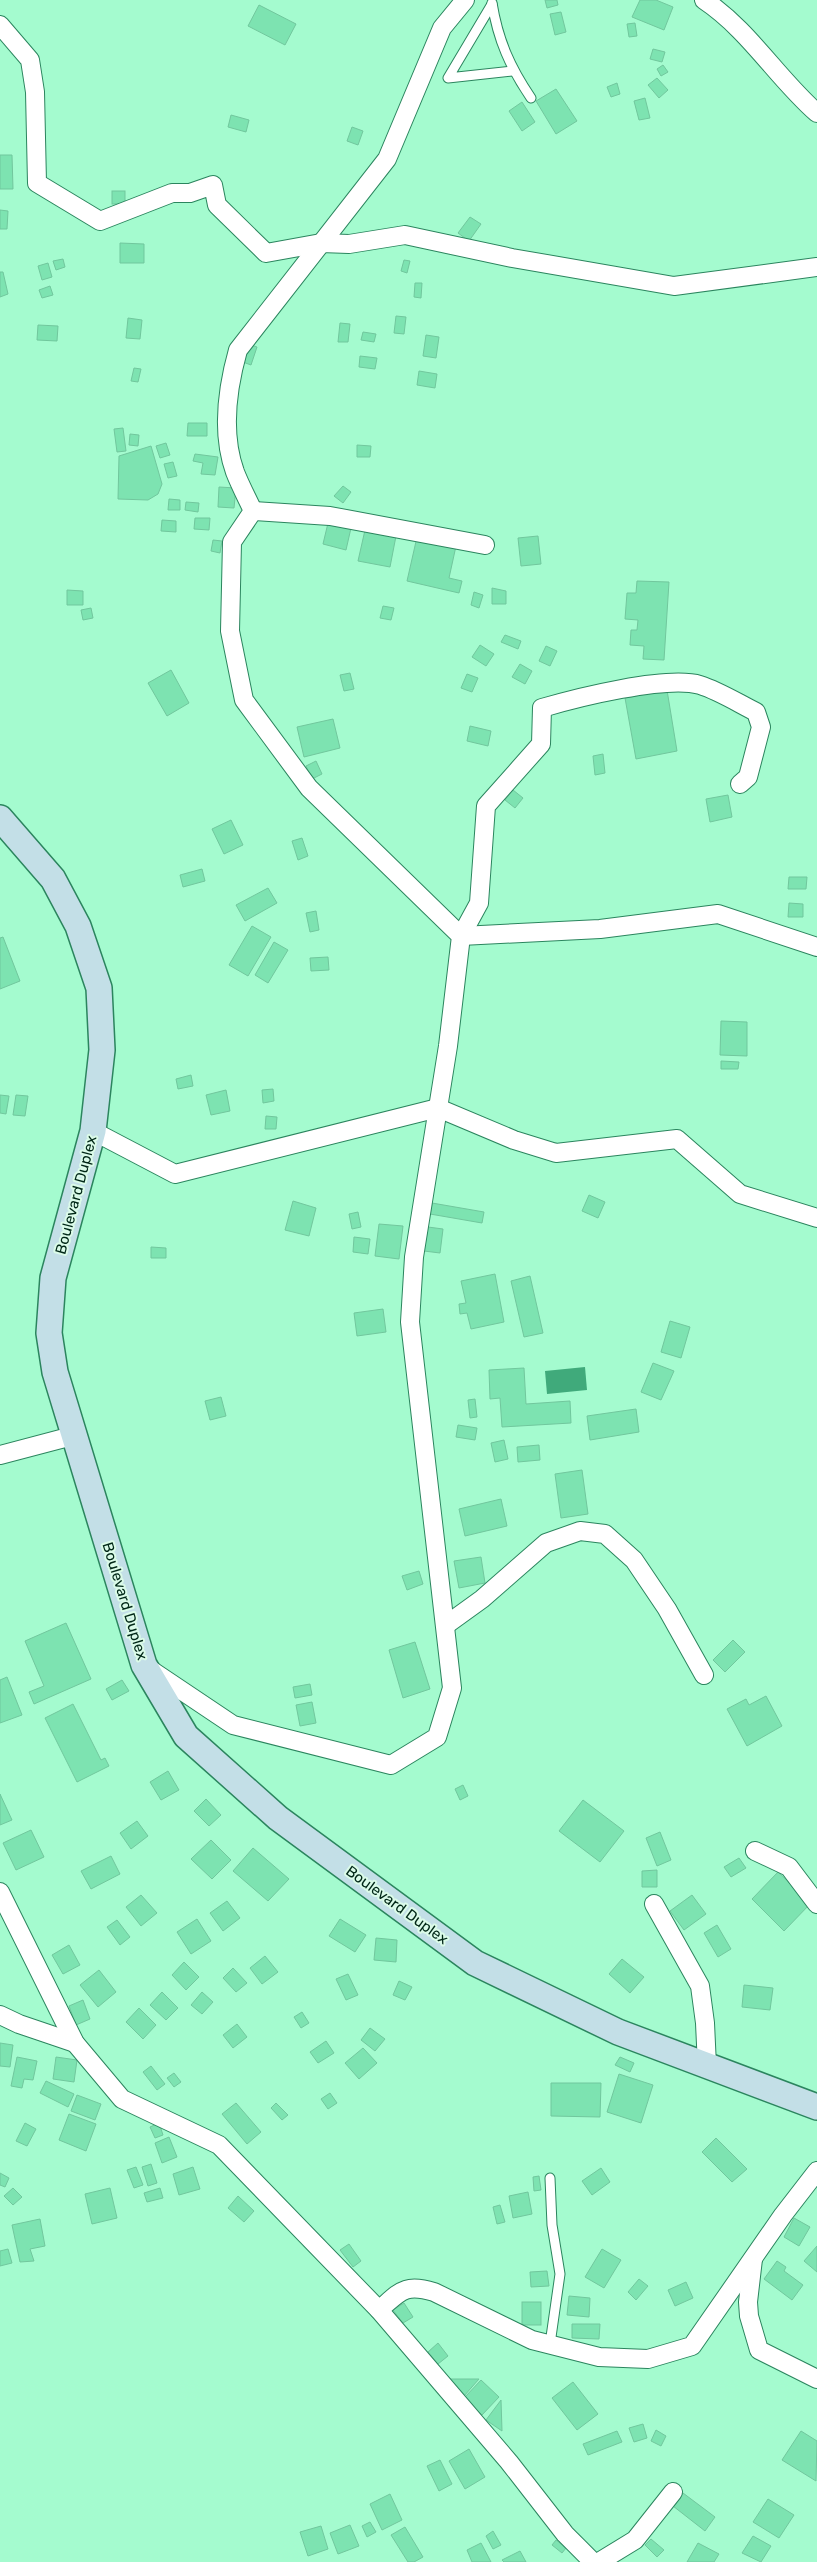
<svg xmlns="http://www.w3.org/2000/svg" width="817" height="2562" font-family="Rubik,sans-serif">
<rect width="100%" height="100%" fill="#a4fbcf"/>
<!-- water -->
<polygon fill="#40aa7b" points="585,1367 587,1390 547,1394 545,1371"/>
<!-- building -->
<g fill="#7de3b1" stroke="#71c79d">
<polygon points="545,0 557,0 558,5 547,8"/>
<polygon points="640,0 656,0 673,7 664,30 632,17"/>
<polygon points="259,5 296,24 285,45 248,26"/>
<polygon points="561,12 566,32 555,35 550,14"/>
<polygon points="635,23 637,36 629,37 627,24"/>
<polygon points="653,49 665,52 662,62 650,59"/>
<polygon points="663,65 668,72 661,76 657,69"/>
<polygon points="657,78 668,90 659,98 648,85"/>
<polygon points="617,83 620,94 611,97 607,87"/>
<polygon points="556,89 577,121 556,134 536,101"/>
<polygon points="645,98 650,118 639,120 634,101"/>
<polygon points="522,102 535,122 522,131 509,111"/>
<polygon points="231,115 249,120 246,132 228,127"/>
<polygon points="352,127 363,131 358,145 347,141"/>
<polygon points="0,155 12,155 13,189 0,189"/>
<rect x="112" y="191" width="13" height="13"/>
<polygon points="0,210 8,211 7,229 0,229"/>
<polygon points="470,217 481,224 469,241 458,233"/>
<polygon points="120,243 144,244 144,263 120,263"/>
<polygon points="63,259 65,267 56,270 53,261"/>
<polygon points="404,260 410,261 407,273 401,271"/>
<polygon points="48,263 52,277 42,280 38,266"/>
<polygon points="0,272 3,272 8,294 0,297"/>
<polygon points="415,283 422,283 421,298 414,297"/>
<polygon points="50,286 53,295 42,298 39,290"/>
<polygon points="396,316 406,317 404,334 394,333"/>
<polygon points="128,318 142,320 140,339 126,338"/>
<polygon points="340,323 350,324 348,342 338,342"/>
<polygon points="38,325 58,326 57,341 37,340"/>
<polygon points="363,332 376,334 374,342 361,340"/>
<polygon points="426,335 439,337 436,358 423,356"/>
<polygon points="246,343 257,347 251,365 240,361"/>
<polygon points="360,356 377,358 375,369 359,367"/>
<polygon points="134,368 141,369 138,382 131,381"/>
<polygon points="419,371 437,374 435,388 417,385"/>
<polygon points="188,423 207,423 207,436 187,436"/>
<polygon points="123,428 126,451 117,452 114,429"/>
<polygon points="130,434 139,435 138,446 129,445"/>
<polygon points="166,443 170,455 160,458 156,446"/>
<polygon points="357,445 371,446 370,457 357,457"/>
<polygon points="151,446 162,484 158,494 148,500 118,499 119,456"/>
<polygon points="195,454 218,457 215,475 201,474 203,463 193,461"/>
<polygon points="173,462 177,476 168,478 164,464"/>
<polygon points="343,486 351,492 343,503 334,496"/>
<polygon points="219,487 236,488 234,508 218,507"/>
<polygon points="169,499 180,500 180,510 168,510"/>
<polygon points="186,502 199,503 198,512 185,510"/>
<polygon points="195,518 210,518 209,530 194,529"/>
<polygon points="162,520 176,521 176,532 161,531"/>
<polygon points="328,523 351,528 346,550 323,544"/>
<polygon points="365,530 396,536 390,567 358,561"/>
<polygon points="538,536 541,564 521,566 518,538"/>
<polygon points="417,537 456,546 449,578 462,581 459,593 407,581"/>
<polygon points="213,540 222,541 220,553 211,551"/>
<polygon points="637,581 669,582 664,660 643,659 644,646 630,645 631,630 637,630 638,620 625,619 627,593 636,593"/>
<polygon points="492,588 506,591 506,604 492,604"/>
<polygon points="67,590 83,591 83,605 67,605"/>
<polygon points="474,592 483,595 479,608 471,605"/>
<polygon points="383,606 394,608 391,620 380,618"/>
<polygon points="91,608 93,618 83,620 81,610"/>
<polygon points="505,635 521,641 518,649 501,642"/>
<polygon points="480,645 494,654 486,666 472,657"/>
<polygon points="546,646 557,651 550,666 539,661"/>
<polygon points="520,664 532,671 525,684 512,677"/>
<polygon points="171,670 189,703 167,716 148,683"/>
<polygon points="350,673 354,689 344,691 340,675"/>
<polygon points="467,674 478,678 472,692 461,688"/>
<polygon points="667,690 677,751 636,759 625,698"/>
<polygon points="333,719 340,748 304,757 297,727"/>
<polygon points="470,726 491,731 488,746 467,741"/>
<polygon points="603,754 605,773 595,775 593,756"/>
<polygon points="316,761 322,774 312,779 306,766"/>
<polygon points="513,790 523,798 515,808 505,800"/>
<polygon points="728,795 732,817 710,822 706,799"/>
<polygon points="231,820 243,845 224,854 212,829"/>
<polygon points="302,838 308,856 298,860 292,841"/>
<polygon points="202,869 205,881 183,887 180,875"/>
<polygon points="789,877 807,877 806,889 788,889"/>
<polygon points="268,888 277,903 245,921 236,905"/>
<polygon points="789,903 803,904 803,917 788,917"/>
<polygon points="316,911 319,930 310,932 306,913"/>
<polygon points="252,926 271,937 248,976 229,965"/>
<polygon points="3,937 20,981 0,989 0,938"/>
<polygon points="274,942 288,950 268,983 255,975"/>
<polygon points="328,957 329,970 311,971 310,958"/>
<polygon points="721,1021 747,1022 747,1056 720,1055"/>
<polygon points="721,1061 739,1062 738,1069 721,1069"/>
<polygon points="191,1075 193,1086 178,1089 176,1079"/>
<polygon points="273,1089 274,1101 263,1103 262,1090"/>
<polygon points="226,1090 230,1111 211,1115 206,1095"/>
<polygon points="0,1095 9,1096 6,1114 0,1113"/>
<polygon points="16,1095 28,1096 25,1116 13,1115"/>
<polygon points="266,1116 277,1117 276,1129 265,1129"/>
<polygon points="589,1195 605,1202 598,1218 582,1211"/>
<polygon points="293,1201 316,1208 309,1236 285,1230"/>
<polygon points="432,1203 484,1212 482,1223 430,1214"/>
<polygon points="358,1212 361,1227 352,1229 349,1214"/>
<polygon points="379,1224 403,1226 399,1259 375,1256"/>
<polygon points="428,1227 443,1229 440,1253 424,1251"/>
<polygon points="354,1237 370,1239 368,1254 353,1252"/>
<polygon points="151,1247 166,1248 166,1258 151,1258"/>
<polygon points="495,1274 504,1322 471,1329 467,1313 460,1314 459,1304 466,1303 461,1281"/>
<polygon points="530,1276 543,1333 524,1337 511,1281"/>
<polygon points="383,1309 386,1332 357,1336 354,1313"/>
<polygon points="670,1321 690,1327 681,1358 661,1352"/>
<polygon points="653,1363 674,1371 661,1400 641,1392"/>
<polygon points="524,1368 526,1404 570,1401 571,1423 502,1427 500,1398 490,1399 489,1370"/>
<polygon points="221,1397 226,1416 210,1420 205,1401"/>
<polygon points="475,1399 477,1417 470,1418 468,1400"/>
<polygon points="636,1409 639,1432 590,1440 587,1416"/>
<polygon points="458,1425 477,1428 475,1440 456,1437"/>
<polygon points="504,1440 508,1459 495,1462 491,1443"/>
<polygon points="539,1445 540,1460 518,1462 517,1447"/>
<polygon points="582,1470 588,1514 561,1518 555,1474"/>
<polygon points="501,1499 507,1526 465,1536 459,1509"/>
<polygon points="481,1557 485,1583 459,1588 454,1561"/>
<polygon points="419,1571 423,1584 407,1590 402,1576"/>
<polygon points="66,1623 91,1679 34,1704 29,1692 44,1686 25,1641"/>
<polygon points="733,1640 745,1652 725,1672 713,1660"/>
<polygon points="415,1642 430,1689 403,1698 389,1650"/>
<polygon points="7,1677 22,1715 0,1723 0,1680"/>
<polygon points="122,1680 129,1691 112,1700 106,1689"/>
<polygon points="310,1684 312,1695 295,1698 293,1687"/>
<polygon points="766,1696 782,1726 747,1746 727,1709 746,1699 749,1705"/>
<polygon points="312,1702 316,1723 300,1726 296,1705"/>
<polygon points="73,1704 101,1760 105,1758 109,1766 77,1782 45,1718"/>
<polygon points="168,1771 179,1790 161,1800 150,1782"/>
<polygon points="463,1785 468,1796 460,1800 455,1789"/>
<polygon points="0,1794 12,1820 0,1825"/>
<polygon points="206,1799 221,1815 209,1826 194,1811"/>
<polygon points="583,1800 624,1831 600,1862 559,1831"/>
<polygon points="137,1821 148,1836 131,1849 120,1833"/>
<polygon points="31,1830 44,1857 16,1870 3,1843"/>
<polygon points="660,1832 671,1860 657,1866 646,1838"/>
<polygon points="211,1840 231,1860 212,1879 191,1859"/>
<polygon points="253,1848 289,1879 268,1901 233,1871"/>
<polygon points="111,1856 120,1874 91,1889 81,1871"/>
<polygon points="739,1858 746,1868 731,1877 724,1867"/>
<polygon points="657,1870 657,1887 642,1887 642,1871"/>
<polygon points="778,1872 811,1903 784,1931 752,1899"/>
<polygon points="141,1895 157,1913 141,1926 126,1907"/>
<polygon points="692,1895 706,1914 684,1930 670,1911"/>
<polygon points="227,1901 240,1918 223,1931 210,1913"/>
<polygon points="197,1919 211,1941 191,1954 177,1932"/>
<polygon points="340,1919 366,1935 355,1952 329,1936"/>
<polygon points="117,1920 130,1937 120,1945 107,1927"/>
<polygon points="717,1925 731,1949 718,1957 704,1933"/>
<polygon points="376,1938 397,1940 396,1962 374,1960"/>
<polygon points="69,1945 80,1965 63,1974 52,1955"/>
<polygon points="265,1956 278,1972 262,1984 250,1968"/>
<polygon points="622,1959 644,1977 630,1993 609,1974"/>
<polygon points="184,1962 199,1977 186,1990 172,1975"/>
<polygon points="233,1968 247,1983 236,1992 223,1978"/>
<polygon points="99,1970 116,1992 98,2007 80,1985"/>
<polygon points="348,1974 358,1995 346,2000 336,1979"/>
<polygon points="399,1981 412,1987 405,2000 393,1995"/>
<polygon points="744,1985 773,1988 770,2010 742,2007"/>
<polygon points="162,1992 178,2008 166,2020 150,2005"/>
<polygon points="202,1992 213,2002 202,2014 191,2005"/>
<polygon points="83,2000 90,2019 76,2025 69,2006"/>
<polygon points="139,2008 156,2025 143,2039 126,2022"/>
<polygon points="302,2012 309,2023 301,2028 294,2017"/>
<polygon points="237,2024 247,2037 233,2048 223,2035"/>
<polygon points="370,2028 385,2039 375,2051 361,2040"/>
<polygon points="326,2041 334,2053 318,2063 310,2052"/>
<polygon points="0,2043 13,2045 10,2067 0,2066"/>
<polygon points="363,2048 377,2063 359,2079 345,2063"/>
<polygon points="17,2057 37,2061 33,2080 24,2079 22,2088 11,2086"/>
<polygon points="56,2057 77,2060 74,2082 53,2079"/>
<polygon points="620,2057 634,2063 630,2072 615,2065"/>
<polygon points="151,2066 165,2084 157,2090 143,2072"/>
<polygon points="174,2073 181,2082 174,2087 167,2078"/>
<polygon points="619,2074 653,2085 641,2123 607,2112"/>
<polygon points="46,2081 74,2094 68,2107 40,2093"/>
<polygon points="551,2083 601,2083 600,2117 551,2116"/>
<polygon points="330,2093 337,2103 328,2109 321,2099"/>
<polygon points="77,2095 101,2104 95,2120 71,2111"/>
<polygon points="236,2103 261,2132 247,2144 222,2114"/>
<polygon points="276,2103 288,2115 282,2120 271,2108"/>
<polygon points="69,2114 96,2124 86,2151 59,2140"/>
<polygon points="25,2123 36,2129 27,2146 16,2141"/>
<polygon points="159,2123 163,2135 155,2138 150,2127"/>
<polygon points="169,2137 177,2157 162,2163 155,2143"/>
<polygon points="716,2138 747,2169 732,2182 702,2152"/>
<polygon points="151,2164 157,2183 148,2186 142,2167"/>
<polygon points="136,2167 143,2185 134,2188 127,2170"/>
<polygon points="193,2167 200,2189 179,2195 173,2174"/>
<polygon points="601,2168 610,2182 592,2195 582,2181"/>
<polygon points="0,2173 9,2178 5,2187 0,2185"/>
<polygon points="539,2176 541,2190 534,2191 533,2177"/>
<polygon points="13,2188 22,2197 13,2205 4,2196"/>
<polygon points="110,2188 117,2218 92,2224 85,2194"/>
<polygon points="160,2188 163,2198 147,2202 144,2193"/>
<polygon points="528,2192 532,2214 513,2218 509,2196"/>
<polygon points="238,2196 254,2211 244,2222 228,2208"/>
<polygon points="500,2205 505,2222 497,2224 493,2207"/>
<polygon points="794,2218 810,2227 799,2246 784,2237"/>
<polygon points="40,2219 45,2246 30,2249 34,2261 20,2262 12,2225"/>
<polygon points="349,2244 361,2261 353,2267 340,2250"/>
<polygon points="817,2246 817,2272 804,2261"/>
<polygon points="8,2249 12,2263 0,2266 0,2251"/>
<polygon points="602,2249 621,2260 604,2288 585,2277"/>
<polygon points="777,2261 786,2267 784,2271 803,2285 792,2300 764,2279"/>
<polygon points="547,2271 549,2286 531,2287 530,2272"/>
<polygon points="639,2279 648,2286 636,2300 628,2292"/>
<polygon points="686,2282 693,2298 675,2306 668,2290"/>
<polygon points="569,2296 590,2298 589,2317 567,2315"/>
<rect x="522" y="2302" width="19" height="23"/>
<polygon points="404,2303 413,2317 403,2323 393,2310"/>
<polygon points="572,2324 600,2324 599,2339 572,2338"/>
<polygon points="438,2343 448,2356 438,2364 428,2352"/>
<polygon points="445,2379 479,2379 464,2396"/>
<polygon points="481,2380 499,2397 482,2415 464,2398"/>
<polygon points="573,2382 598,2414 577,2430 552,2398"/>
<polygon points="501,2400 502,2431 486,2420"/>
<polygon points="643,2424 647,2438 634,2442 629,2428"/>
<polygon points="656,2430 666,2436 661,2446 651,2441"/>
<polygon points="617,2431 622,2442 588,2455 583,2444"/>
<polygon points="801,2431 817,2441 816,2481 782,2460"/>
<polygon points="469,2449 485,2477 465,2489 449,2461"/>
<polygon points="440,2460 452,2484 439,2491 427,2466"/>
<polygon points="683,2493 715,2517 705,2531 673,2506"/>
<polygon points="390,2494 402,2520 382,2530 370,2504"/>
<polygon points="768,2499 794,2515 779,2538 753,2522"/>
<polygon points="370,2522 376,2532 367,2537 362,2526"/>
<polygon points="350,2525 359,2546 338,2554 330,2533"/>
<polygon points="321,2526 328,2549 308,2556 300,2532"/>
<polygon points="405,2527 423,2557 414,2562 408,2562 391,2535"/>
<polygon points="493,2531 501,2545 493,2549 486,2536"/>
<polygon points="753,2536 771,2546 761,2562 742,2553"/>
<polygon points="651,2539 664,2550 657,2557 645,2545"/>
<polygon points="556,2540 566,2548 562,2553 552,2545"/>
<polygon points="481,2543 491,2562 472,2562 467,2550"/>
<polygon points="698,2543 719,2554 714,2562 687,2562"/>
<polygon points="520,2551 526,2562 504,2562 502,2560"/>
</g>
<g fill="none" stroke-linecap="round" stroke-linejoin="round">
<defs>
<g id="lane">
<path d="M492,3C498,40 510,67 531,98"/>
<polyline points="492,4 448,78 512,71"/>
<polyline points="550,2344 560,2274 552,2225 550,2178"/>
</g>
<g id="street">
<path d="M704,0C749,30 777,78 817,113"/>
<polyline points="0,25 30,60 35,92 37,183 100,221 172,193 190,193 213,185 217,205 266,253 321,243 349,244 405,235 512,258 674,286 817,267"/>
<polyline points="253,511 330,516 485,545"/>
<path d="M461,936L479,903L486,806L541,744L542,708C576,698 667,675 700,685C719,691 738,703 756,712L761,727L748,777L740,784"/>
<polyline points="461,936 600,929 718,914 817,947"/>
<polyline points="93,1131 175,1174 438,1108 514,1140 556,1153 677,1139 740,1194 817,1218"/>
<polyline points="0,1455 76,1435"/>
<polyline points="446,1625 482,1599 546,1543 580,1531 605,1534 634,1560 667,1609 704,1675"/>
<path d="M148,1668L233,1725L391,1765L437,1737L452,1688L410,1322L414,1257L448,1046L461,936L309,788L244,700L230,631L232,542L253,511C247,498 240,485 235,472C221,433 227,389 238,350L387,159L442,28L465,0"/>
<polyline points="755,1851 789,1867 817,1904"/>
<polyline points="0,1892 75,2043 122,2099 219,2145 379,2310 509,2462 565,2534 593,2562"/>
<polyline points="654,1904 700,1986 705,2023 707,2066"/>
<polyline points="0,2015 19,2024 75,2043"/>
<polyline points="753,2259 748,2302 749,2316 759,2350 817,2379"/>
<path d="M379,2310C400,2292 404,2283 434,2292L532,2340L599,2357L648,2359L692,2346L783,2215L817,2171"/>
<polyline points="599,2562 635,2540 673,2492"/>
</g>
<polyline id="secondary" points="0,818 53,879 78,926 99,988 102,1050 93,1131 53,1278 49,1333 55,1372 144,1665 186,1736 278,1818 475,1963 618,2032 817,2107"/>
</defs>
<!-- lane casing -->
<use href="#lane" stroke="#2b855e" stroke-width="11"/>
<!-- street casing -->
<use href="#street" stroke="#2b855e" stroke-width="20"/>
<!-- secondary casing -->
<use href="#secondary" stroke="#2b855e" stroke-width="28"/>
<!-- lane -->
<use href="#lane" stroke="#fff" stroke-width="9"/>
<!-- street -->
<use href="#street" stroke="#fff" stroke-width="18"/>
<!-- secondary -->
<use href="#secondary" stroke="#c3dfe7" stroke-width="25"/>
</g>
<g text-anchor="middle" stroke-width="4" stroke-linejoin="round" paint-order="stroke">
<!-- street labels -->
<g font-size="15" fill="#012717" stroke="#dbfbe9">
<text transform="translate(76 1195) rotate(-75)" y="5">Boulevard Duplex</text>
<text transform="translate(125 1601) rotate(73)" y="5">Boulevard Duplex</text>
<text transform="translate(397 1905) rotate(36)" y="5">Boulevard Duplex</text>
</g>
</g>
</svg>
